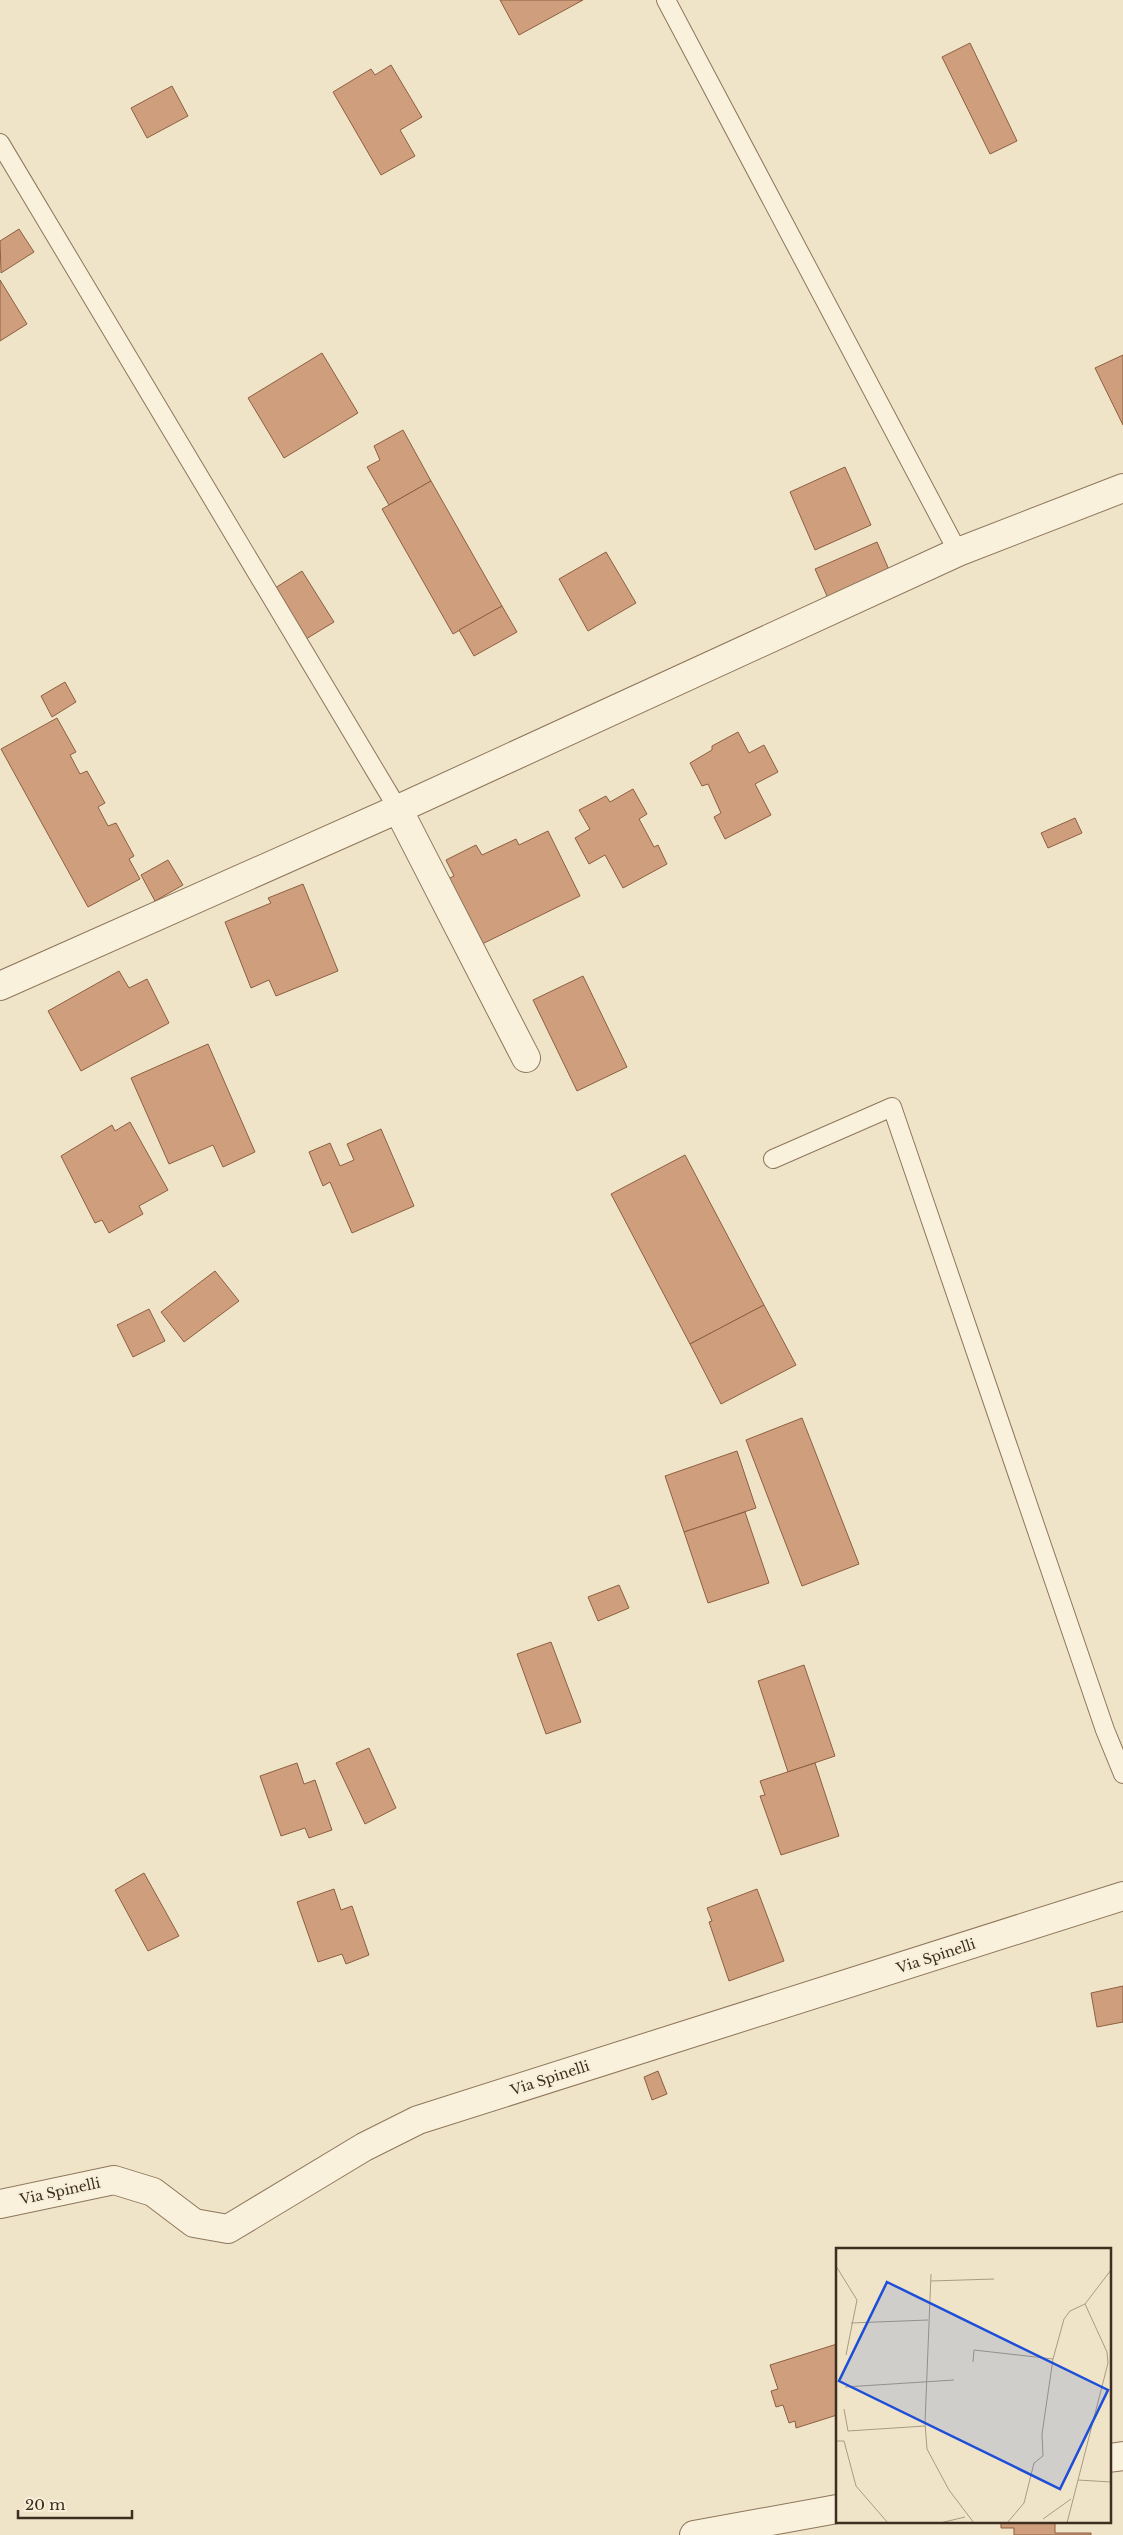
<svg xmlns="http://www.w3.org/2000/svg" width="1123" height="2535" font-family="'Libre Baskerville',serif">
<rect width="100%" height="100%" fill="#f0e4c8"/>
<!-- building -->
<g fill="#cf9f7d" stroke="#8d5f41">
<polygon points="500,0 583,0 519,35"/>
<polygon points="970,43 1017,141 990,154 942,57"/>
<polygon points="391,65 422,117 400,130 415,156 381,175 333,92 371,69 375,75"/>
<polygon points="172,86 188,116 147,138 131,108"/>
<polygon points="19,229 34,252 1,273 0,241"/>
<polygon points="0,280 27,324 0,341"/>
<polygon points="322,353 358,413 284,458 248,398"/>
<polygon points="1123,355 1123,425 1095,368"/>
<polygon points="403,430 431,481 389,505 367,467 380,460 374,446"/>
<polygon points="845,467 871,525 815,550 790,492"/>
<polygon points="431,481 502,606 453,634 382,509"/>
<polygon points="877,542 893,579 831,605 815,569"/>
<polygon points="606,552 636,603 588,631 559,579"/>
<polygon points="302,571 334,622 306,639 275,588"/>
<polygon points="502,606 517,632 474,656 459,630"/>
<polygon points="65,682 76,702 52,717 41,696"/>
<polygon points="57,718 76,752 70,755 80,774 87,771 105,803 98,807 108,826 116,823 134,856 129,859 140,879 88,907 1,749"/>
<polygon points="738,732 749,753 764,745 778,772 755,784 771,815 725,839 714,817 721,813 708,784 702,786 690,763 712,750 712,746"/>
<polygon points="633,789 647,814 639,819 654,847 658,845 667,864 623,888 605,855 589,864 575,838 590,829 579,810 606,796 610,802"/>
<polygon points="1075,818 1082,833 1048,848 1041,833"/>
<polygon points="548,831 580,896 478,946 446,880 454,876 446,860 476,845 482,855 516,839 519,845"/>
<polygon points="168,860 183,885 155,901 141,875"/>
<polygon points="303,884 338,971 276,996 269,980 251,988 225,922 271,903 268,898"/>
<polygon points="119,971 129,988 147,979 169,1023 81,1071 48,1011"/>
<polygon points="583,976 627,1067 577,1091 533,1000"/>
<polygon points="208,1044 255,1152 223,1167 213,1145 169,1164 131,1078"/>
<polygon points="130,1122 168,1190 139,1206 143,1214 109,1233 102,1220 95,1223 61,1156 112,1125 115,1131"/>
<polygon points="381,1129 414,1206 352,1233 330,1182 323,1186 309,1152 330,1143 340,1166 354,1160 347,1144"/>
<polygon points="685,1155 764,1305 690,1344 611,1194"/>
<polygon points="215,1271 239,1301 184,1342 161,1312"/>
<polygon points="764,1305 796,1365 721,1404 690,1344"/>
<polygon points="149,1309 165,1341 133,1357 117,1325"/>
<polygon points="802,1418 859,1564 802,1586 746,1440"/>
<polygon points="737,1451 756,1508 684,1532 665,1476"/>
<polygon points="745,1512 769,1583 708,1603 684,1532"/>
<polygon points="619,1585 629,1608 598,1621 588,1597"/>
<polygon points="551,1642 581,1722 546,1734 517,1654"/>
<polygon points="804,1665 835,1756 788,1772 758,1681"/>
<polygon points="369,1748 396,1808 365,1824 336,1763"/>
<polygon points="297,1763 304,1784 315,1780 332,1830 309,1838 305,1828 281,1836 260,1776"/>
<polygon points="815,1763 839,1836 781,1855 760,1796 765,1795 760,1781"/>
<polygon points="144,1873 179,1936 148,1951 115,1890"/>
<polygon points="334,1889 341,1910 352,1906 369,1955 346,1964 342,1954 318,1962 297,1902"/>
<polygon points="757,1889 784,1961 729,1981 709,1922 712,1921 707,1908"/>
<polygon points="1123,1986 1123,2022 1097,2027 1091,1993"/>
<polygon points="658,2071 667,2094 652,2100 644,2077"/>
<polygon points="837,2344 837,2415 796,2428 795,2421 789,2423 783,2405 776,2407 771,2391 778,2389 770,2365"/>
<polygon points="1001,2521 1055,2521 1055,2533 1091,2533 1091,2535 1014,2535 1014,2528 1001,2528"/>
</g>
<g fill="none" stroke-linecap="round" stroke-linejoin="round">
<defs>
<g id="lane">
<polyline points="666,0 958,552"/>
<polyline points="0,143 398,809"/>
<polyline points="773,1159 892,1107 1105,1730 1123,1774"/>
</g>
<g id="street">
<polyline points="398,809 526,1058"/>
<polyline points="0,986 407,805 958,552 1123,488"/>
<polyline points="0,2204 114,2180 153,2192 194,2223 228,2229 364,2147 418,2120 1123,1896"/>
<polyline points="1109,2458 1123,2456"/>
<polyline points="694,2535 837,2509"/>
</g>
</defs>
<!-- lane casing -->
<use href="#lane" stroke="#8d765c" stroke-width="20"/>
<!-- street casing -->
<use href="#street" stroke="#8d765c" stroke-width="30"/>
<!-- lane -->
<use href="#lane" stroke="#faf1dc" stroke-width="18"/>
<!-- street -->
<use href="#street" stroke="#faf1dc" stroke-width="28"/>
</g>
<g text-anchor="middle" stroke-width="4" stroke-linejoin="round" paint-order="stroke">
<!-- street labels -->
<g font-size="14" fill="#3d2e20" stroke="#f7eed8">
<text transform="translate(936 1956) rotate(-18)" y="5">Via Spinelli</text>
<text transform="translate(550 2078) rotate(-18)" y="5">Via Spinelli</text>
<text transform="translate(60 2191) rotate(-12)" y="5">Via Spinelli</text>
</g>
</g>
<!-- overview -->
<g transform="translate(836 2248)">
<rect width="275" height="275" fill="#f0e4c8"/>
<path fill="none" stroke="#a89b85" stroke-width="1" d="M0,18L21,52L10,107M95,26L89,175L91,201L113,242L138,275M95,33L158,31M249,56L275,22M15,75L92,72M137,114L138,102L217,111M9,139L118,132M8,161L12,183L89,178M0,193H8L20,238L52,275M242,232L275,234M207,271L235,251M104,275L129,269M171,275L188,255L198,215L207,208L206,186L217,111L228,71L234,63L249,56L271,104L272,115L231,275"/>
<path fill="#1d4ed8" fill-opacity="0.15" stroke="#1d4ed8" stroke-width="2.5" d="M51,34L272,142L224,241L3,133Z"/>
<rect width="275" height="275" fill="none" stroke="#3d2e20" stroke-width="2.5"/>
</g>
<!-- scale -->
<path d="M18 2510v8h114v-8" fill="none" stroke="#3d2e20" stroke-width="2.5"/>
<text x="25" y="2510" font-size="15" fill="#3d2e20" stroke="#f7eed8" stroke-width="4" paint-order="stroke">20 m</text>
</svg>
